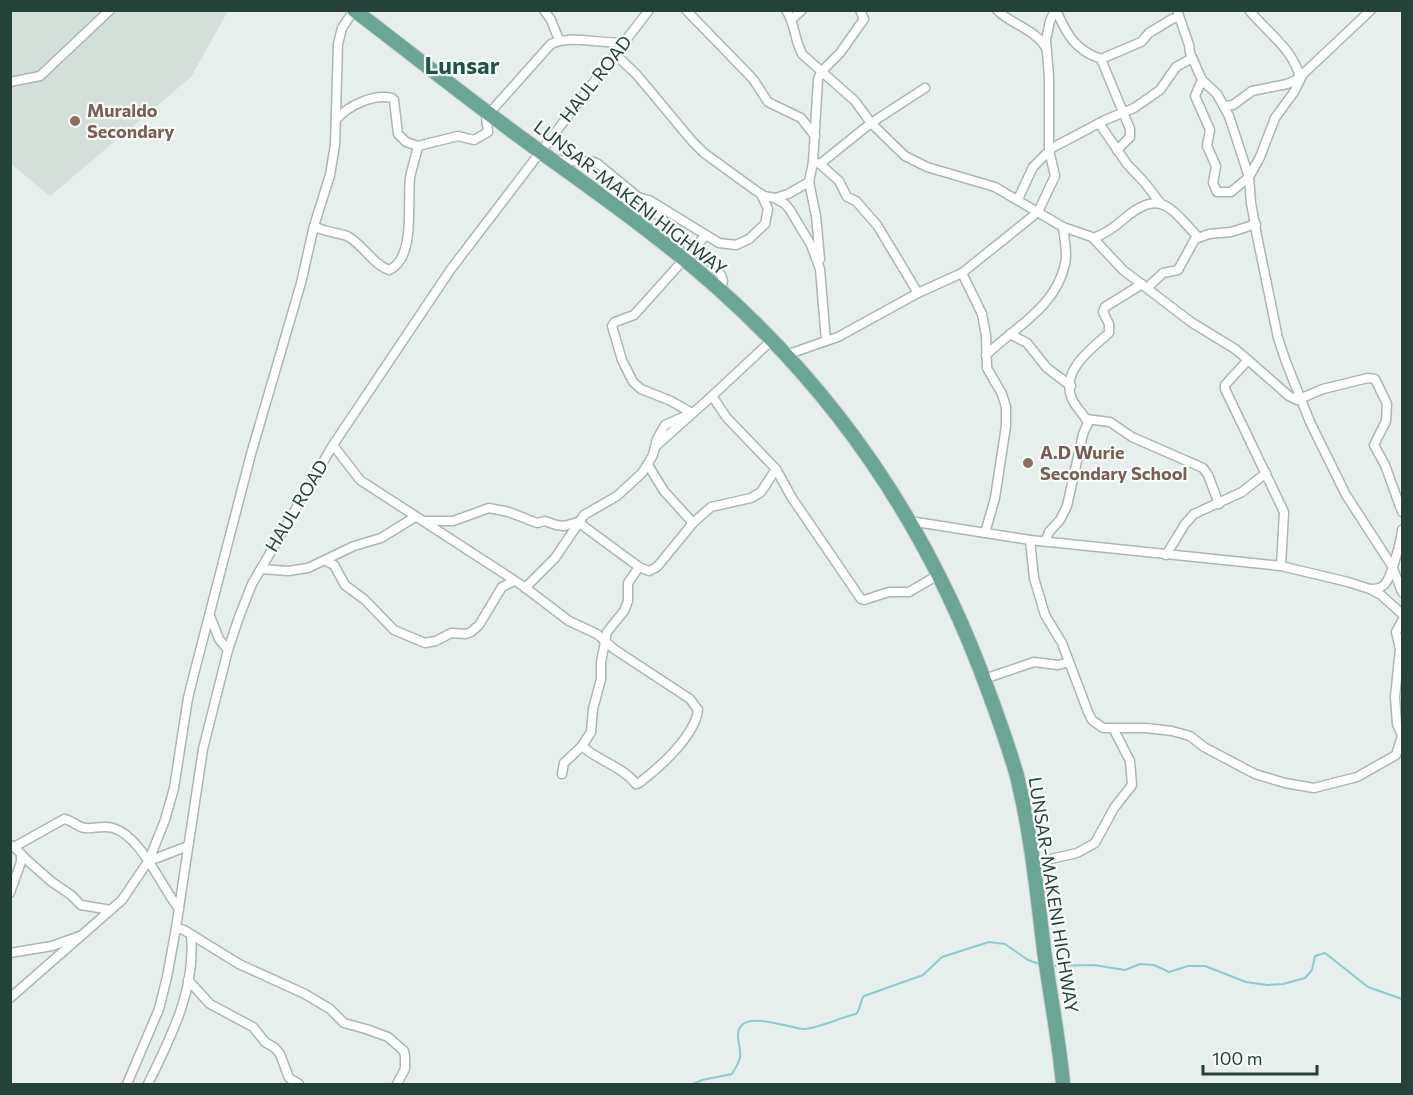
<svg xmlns="http://www.w3.org/2000/svg" width="1413" height="1095" font-family="Commissioner,sans-serif">
<rect width="100%" height="100%" fill="#e6efeb"/>
<!-- built -->
<polygon fill="#d4dfda" points="10,11 228,11 191,77 50,196 11,164"/>
<g fill="none" stroke-linecap="round" stroke-linejoin="round">
<!-- stream -->
<g stroke="#8ec9d4" stroke-width="2">
<polyline points="1051,966 1094,965 1125,970 1140,964 1154,965 1169,972 1188,966 1205,966 1246,982 1267,985 1283,984 1305,978 1312,970 1315,956 1325,953 1368,987 1402,999"/>
<path d="M693,1084L702,1080L732,1074C735,1068 739,1064 740,1057C742,1047 733,1034 742,1025C752,1014 788,1027 802,1029C815,1030 841,1017 856,1014C861,1009 859,1002 864,996L923,975L942,957L989,942L1005,944L1028,960L1042,965"/>
</g>
<defs>
<g id="street">
<polyline points="544,10 551,20 559,40"/>
<polyline points="686,10 753,79 768,102 801,118 815,136"/>
<path d="M786,10C796,24 794,42 803,55L855,101L871,123L905,156L927,167L995,187L1063,227L1092,237L1123,270L1191,322L1235,349L1248,360L1225,385V389L1284,512L1281,566"/>
<path d="M997,10C1012,25 1035,29 1046,48"/>
<path d="M1056,10C1067,35 1075,50 1101,59"/>
<polyline points="1177,10 1189,45 1190,53 1202,80 1217,94 1229,116 1249,177 1231,192 1217,192 1213,183 1216,166 1207,146 1210,130 1195,96 1202,80"/>
<polyline points="1371,10 1303,74 1294,92 1275,118 1260,157 1249,177 1251,203 1257,236 1278,338 1286,362 1310,422 1346,495 1392,566 1402,592"/>
<polyline points="792,19 802,10"/>
<polyline points="615,54 637,75 692,141 704,153 755,190 764,196 775,198 785,204 790,210 811,245 820,269 826,341 786,355"/>
<polyline points="10,82 40,76 110,10"/>
<path d="M1224,106L1233,105L1252,91L1287,84L1300,78C1294,50 1267,32 1249,10"/>
<path d="M336,120C348,105 374,94 392,98L394,100L398,134L406,142L418,146L458,136L474,140L488,132L486,117L551,44C573,34 600,45 625,42"/>
<polyline points="1099,123 1127,164 1145,183 1161,204"/>
<polyline points="1117,150 1130,137 1130,129 1101,59 1141,42 1149,33 1172,19 1179,17"/>
<polyline points="553,160 594,162 598,164 649,206 687,244 714,265 721,275 723,281 720,290"/>
<polyline points="813,162 820,164 839,181 847,197 856,201 877,225 918,293"/>
<polyline points="820,164 871,123 925,88"/>
<polyline points="601,196 608,192 618,192 649,200 719,243 736,245 749,239 765,224 768,209 761,194"/>
<polyline points="775,198 788,194 809,182"/>
<polyline points="1018,199 1033,167 1052,148 1105,120 1134,108 1160,90 1176,67 1192,58"/>
<path d="M314,226C324,232 336,232 347,236C363,244 372,264 389,270C416,259 407,202 410,178C412,167 416,156 418,146"/>
<path d="M1093,238C1106,234 1115,227 1125,218C1161,187 1172,210 1198,237"/>
<polyline points="820,259 816,216 809,182 813,162 818,79 821,72 840,53 864,19 860,10"/>
<polyline points="962,273 982,314 986,336 987,368 1002,394 1006,407 1006,426 995,498 985,533"/>
<polyline points="1147,288 1163,273 1178,270 1195,239 1209,234 1231,232 1256,224"/>
<polyline points="1010,334 1027,343 1047,368 1071,386"/>
<polyline points="772,340 712,396 727,418 776,469 792,498 861,599 864,600 889,592 909,592 938,575"/>
<polyline points="826,341 838,337 918,293 962,273 1038,212 1055,176 1049,150 1049,77 1046,40 1050,21 1055,10"/>
<path d="M986,355C1015,327 1056,307 1065,264C1068,253 1064,238 1063,227"/>
<polyline points="1248,360 1289,396 1297,400 1323,389 1368,378 1375,379 1387,404 1386,421 1374,445 1385,465 1402,512"/>
<polyline points="692,413 671,401 641,389 633,382 622,360 612,326 615,322 634,315 705,236"/>
<polyline points="1086,419 1110,422 1132,437 1203,468 1208,475 1219,504"/>
<path d="M333,445L360,480L523,586L569,621L597,634L614,649L690,699L698,710C695,736 659,768 639,783L636,784C622,766 598,761 582,746"/>
<polyline points="656,446 712,396"/>
<polyline points="648,465 664,491 693,523 711,507 751,498 761,492 776,469"/>
<polyline points="424,521 453,521 489,508 509,512 537,523 545,521 556,525 564,526 578,522 639,567 649,571 657,567 693,523"/>
<polyline points="910,521 1030,540 1281,566 1348,582 1370,589 1381,595 1402,614"/>
<polyline points="1030,540 1034,578 1045,615 1062,643 1088,712 1092,720 1103,728 1146,728 1172,731 1190,736 1204,747 1255,774 1285,783 1314,788 1357,777 1396,755 1402,736 1397,724 1395,697 1400,649 1396,632 1402,621"/>
<path d="M1045,542L1049,532L1060,520L1067,506L1083,434L1088,423C1084,414 1076,408 1072,399C1060,371 1091,349 1109,333V324L1103,312L1105,307L1142,284"/>
<polyline points="1166,555 1185,524 1194,514 1242,492 1266,473"/>
<polyline points="326,561 334,565 345,585 365,600 394,630 425,643 436,641 451,633 466,634 471,632 479,625 502,587 514,581"/>
<polyline points="261,569 288,571 308,568 354,546 381,538 415,517"/>
<polyline points="525,588 555,558 584,515 617,496 642,473 653,455 657,439 665,425 692,413"/>
<path d="M1370,589C1376,589 1379,589 1384,585C1391,579 1401,541 1402,530"/>
<polyline points="210,616 219,639 228,650"/>
<polyline points="984,679 1034,662 1058,665 1069,662"/>
<polyline points="562,774 564,763 582,746 591,732 593,709 601,679 601,662 607,632 624,611 628,601 628,583 639,567"/>
<path d="M10,845L14,847L64,819C72,820 77,827 85,828C94,829 103,825 113,828C141,836 161,886 179,909"/>
<polyline points="14,847 28,861 52,882 71,895 81,905 111,910"/>
<polyline points="149,860 157,858 188,846"/>
<polyline points="1033,863 1077,853 1095,843 1114,808 1132,785 1130,761 1114,730"/>
<polyline points="10,893 21,862 21,854"/>
<polyline points="176,928 184,930 239,964 305,994 330,1009 344,1023 366,1029 388,1037 404,1051 405,1056 405,1069 397,1084"/>
<polyline points="10,953 52,946 80,936"/>
<polyline points="188,980 210,1004 253,1027 265,1042 275,1048 280,1054 289,1078 299,1084"/>
<polyline points="10,998 122,900 149,860 165,820 174,788 188,698 195,670 251,454 301,283 314,226 330,175 335,145 338,44 342,28 354,10"/>
<polyline points="127,1084 159,1009 167,977 176,928 203,749 228,650 239,617 252,584 333,445 451,269 649,10"/>
<path d="M148,1084C171,1037 196,989 191,935"/>
</g>
<path id="primary" d="M354,10C412,54 469,100 527,142C593,190 660,236 721,291C844,401 933,537 989,693C999,720 1009,748 1017,776C1031,833 1037,892 1044,950C1050,995 1059,1039 1063,1084"/>
</defs>
<!-- street casing -->
<use href="#street" stroke="#a8b8b2" stroke-width="11"/>
<!-- primary casing -->
<use href="#primary" stroke="#c2cac8" stroke-width="16"/>
<!-- street -->
<use href="#street" stroke="#fff" stroke-width="8"/>
<!-- primary -->
<use href="#primary" stroke="#6aa596" stroke-width="14"/>
</g>
<!-- markers -->
<g fill="#8d6e63" stroke="#f7fbf9" stroke-width="2">
<circle cx="75" cy="121" r="6"/>
<circle cx="1028" cy="463" r="6"/>
</g>
<g text-anchor="middle" stroke-width="4.5" stroke-linejoin="round" paint-order="stroke">
<!-- street labels -->
<g font-size="18" fill="#24423a" stroke="#f7fbf9">
<text transform="translate(596 79) rotate(-52)" y="6">HAUL ROAD</text>
<text transform="translate(630 198) rotate(38)" y="6">LUNSAR-MAKENI HIGHWAY</text>
<text transform="translate(297 506) rotate(-59)" y="6">HAUL ROAD</text>
<text transform="translate(1053 895) rotate(81)" y="6">LUNSAR-MAKENI HIGHWAY</text>
</g>
<!-- education labels -->
<g font-size="18" font-weight="bold" fill="#785e54" stroke="#f7fbf9" text-anchor="start">
<text x="87" y="117">Muraldo<tspan x="87" dy="21">Secondary</tspan></text>
<text x="1040" y="459">A.D Wurie<tspan x="1040" dy="21">Secondary School</tspan></text>
</g>
<!-- district labels -->
<g font-size="24" font-weight="bold" fill="#1f5548" stroke="#f7fbf9">
<text x="462" y="74">Lunsar</text>
</g>
</g>
<!-- border -->
<rect width="1413" height="1095" fill="none" stroke="#24423a" stroke-width="24"/>
<!-- scale -->
<path d="M1203 1065v9h114v-9" fill="none" stroke="#24423a" stroke-width="3"/>
<text x="1212" y="1065" font-size="18" fill="#24423a" stroke="#f7fbf9" stroke-width="4.5" paint-order="stroke">100 m</text>
</svg>
